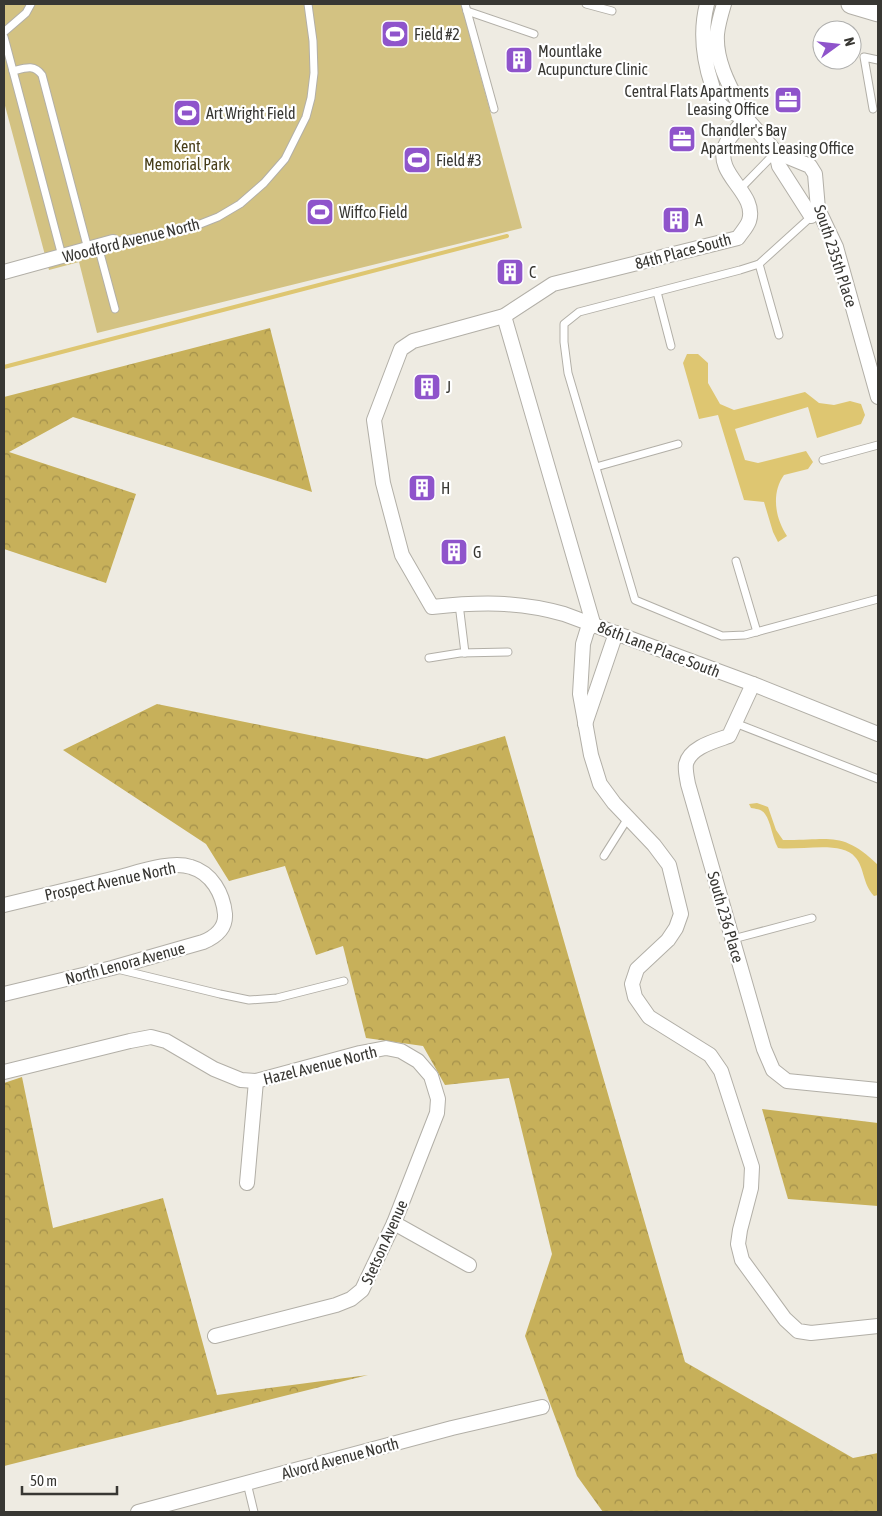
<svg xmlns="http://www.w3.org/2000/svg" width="882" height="1516" font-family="'Asap Condensed',sans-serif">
<defs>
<pattern id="forest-crowns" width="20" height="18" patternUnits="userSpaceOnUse" patternTransform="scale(1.25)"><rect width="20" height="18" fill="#c7b05a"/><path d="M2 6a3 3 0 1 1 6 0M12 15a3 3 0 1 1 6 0" fill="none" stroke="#a3904b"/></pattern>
</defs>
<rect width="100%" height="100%" fill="#eeebe2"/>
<!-- green -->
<polygon fill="#d3c282" points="4,4 461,4 522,228 97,333 79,262 49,270 4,102"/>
<!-- forest -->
<g fill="url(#forest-crowns)">
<polygon points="270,328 312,492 73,417 9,452 136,494 106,583 4,549 4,397"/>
<polygon points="157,704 427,759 505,736 685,1362 853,1458 878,1453 878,1512 603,1512 577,1476 525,1336 552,1254 509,1078 445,1085 423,1046 366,1038 343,946 316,955 285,866 229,881 206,844 63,750"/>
<polygon points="22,1077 53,1228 163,1198 217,1395 368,1375 4,1466 4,1083"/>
<polygon points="762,1109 878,1123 878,1206 788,1199"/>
</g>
<!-- water -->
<g fill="#dec671">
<path d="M687,354H698L708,363V383L720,404L734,410L805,392L819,403L834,405L850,401L861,404L865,415L861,424L817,438L808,407L735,429L745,460L758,463L806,451L813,462L808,469L784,475C771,493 775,518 787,536L778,542L773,532L764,502L744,500L718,415L699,419L683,363Z"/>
<path d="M757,803L768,807L776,830L783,840C829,841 842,830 878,865V895L874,896C862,883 865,868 855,857C842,840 798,851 778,848C772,837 771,822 765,814C762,809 756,809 751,808L749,804Z"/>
</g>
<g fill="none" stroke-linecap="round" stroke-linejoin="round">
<!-- stream -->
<polyline stroke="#dec671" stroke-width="4" points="4,367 507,236"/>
<defs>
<g id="lane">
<polyline points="465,4 494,109"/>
<polyline points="586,4 612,11"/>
<polyline points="467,11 534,34"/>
<polyline points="4,32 26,13 31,4"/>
<polyline points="4,37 62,256"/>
<path d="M13,71C25,68 34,64 42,75L88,249"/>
<polyline points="873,109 864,57 878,60"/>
<polyline points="740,189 776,152"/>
<polyline points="813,215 759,264 740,270 579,312 564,324 564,342 568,373 635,600 722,636 745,635 878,599"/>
<polyline points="113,242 185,230 218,217 240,204 264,183 285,159 306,117 311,98 314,73 313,41 308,4"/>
<polyline points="98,246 115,309"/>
<polyline points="759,264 779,335"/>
<polyline points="657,292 671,346"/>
<polyline points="823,460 878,445"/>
<polyline points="596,467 678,444"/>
<polyline points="736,561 757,632"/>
<polyline points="459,604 465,653"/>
<polyline points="429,658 460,653 508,652"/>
<polyline points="735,723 878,779"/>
<polyline points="604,856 628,818"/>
<polyline points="733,939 812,918"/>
<polyline points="117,969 220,994 249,1000 277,998 344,981"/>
<polyline points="247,1483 254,1512"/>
</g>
<g id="street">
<path d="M707,4C700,31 703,58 712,85C713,89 714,96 717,100C723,110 735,114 746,118C733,92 715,64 717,34C718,24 721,14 724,4"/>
<polyline points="776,152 779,166 811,216"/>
<polyline points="4,272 113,242"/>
<polyline points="504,316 593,623 587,631 583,644 580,694 591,755 600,784 614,803 654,845 669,865 681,914 676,928 668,940 637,969 632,984 635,997 649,1017 710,1055 721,1071 752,1167 751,1188 740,1230 738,1244 742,1260 785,1319 798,1331 811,1333 878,1326"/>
<path d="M878,397L836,247L818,209L815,174L810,166L776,152L746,118C740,126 729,136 725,146C714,175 758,193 749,221C747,227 741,233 738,238L553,284L504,316L413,341L401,349L374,420L383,483L402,555L432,607C479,602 518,601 564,614L753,684L878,734"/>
<path d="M753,684L729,736C715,741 690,747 686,764C685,770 687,778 688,784L764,1049L773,1070L787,1081L878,1090"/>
<polyline points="585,724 616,633"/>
<path d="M4,905C40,896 76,888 112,879C134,874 169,860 191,867C212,873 223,894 225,914C226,929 215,937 203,942L112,968L4,994"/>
<polyline points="4,1072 130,1041 151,1037 166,1041 214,1069 241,1080 256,1081 360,1053 386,1048 401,1051 418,1061 431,1076 438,1099 437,1113 394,1223 362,1290 351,1299 336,1305 215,1336"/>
<polyline points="247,1183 256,1081"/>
<polyline points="394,1223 469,1265"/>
<polyline points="138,1512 452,1428 542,1407"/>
</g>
<polyline id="secondary" points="851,4 878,12"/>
</defs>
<!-- lane casing -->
<use href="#lane" stroke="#b2afa7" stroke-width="9"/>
<!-- street casing -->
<use href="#street" stroke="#b2afa7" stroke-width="16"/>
<!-- secondary casing -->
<use href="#secondary" stroke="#b2afa7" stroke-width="21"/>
<!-- lane -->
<use href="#lane" stroke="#fff" stroke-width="7"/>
<!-- street -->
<use href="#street" stroke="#fff" stroke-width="14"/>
<!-- secondary -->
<use href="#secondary" stroke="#fff" stroke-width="19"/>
</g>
<!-- icons -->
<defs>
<symbol id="stadium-square" viewBox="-11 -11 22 22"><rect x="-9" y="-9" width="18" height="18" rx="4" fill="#8f54cb" stroke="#fff"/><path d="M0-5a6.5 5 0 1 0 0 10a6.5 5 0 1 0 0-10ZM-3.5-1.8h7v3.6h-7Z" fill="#fff"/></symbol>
<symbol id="building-square" viewBox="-11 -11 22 22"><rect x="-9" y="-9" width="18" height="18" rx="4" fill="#8f54cb" stroke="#fff"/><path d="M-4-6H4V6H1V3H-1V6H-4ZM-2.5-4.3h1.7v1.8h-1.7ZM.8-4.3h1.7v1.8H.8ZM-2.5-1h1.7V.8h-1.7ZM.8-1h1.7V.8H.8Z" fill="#fff"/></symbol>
<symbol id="office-square" viewBox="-11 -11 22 22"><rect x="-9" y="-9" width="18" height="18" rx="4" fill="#8f54cb" stroke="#fff"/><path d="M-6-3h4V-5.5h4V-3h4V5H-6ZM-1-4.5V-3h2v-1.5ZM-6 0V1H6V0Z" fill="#fff"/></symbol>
</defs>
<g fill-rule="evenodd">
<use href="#stadium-square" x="379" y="18" width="32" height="32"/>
<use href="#building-square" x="503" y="44" width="32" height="32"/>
<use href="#office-square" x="772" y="84" width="32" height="32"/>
<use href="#stadium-square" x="171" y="97" width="32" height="32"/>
<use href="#office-square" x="666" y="123" width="32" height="32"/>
<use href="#stadium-square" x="401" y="144" width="32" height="32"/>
<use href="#stadium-square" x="304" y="196" width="32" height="32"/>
<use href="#building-square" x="660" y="204" width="32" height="32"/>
<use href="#building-square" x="494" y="256" width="32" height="32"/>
<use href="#building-square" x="411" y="371" width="32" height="32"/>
<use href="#building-square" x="406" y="472" width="32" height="32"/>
<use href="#building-square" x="438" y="536" width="32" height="32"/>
</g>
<g text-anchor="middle" stroke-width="4.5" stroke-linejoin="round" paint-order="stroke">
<!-- poi labels -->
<g font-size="16" fill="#383733" stroke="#fff" text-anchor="start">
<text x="414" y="40">Field #2</text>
<text x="538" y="57">Mountlake<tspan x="538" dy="18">Acupuncture Clinic</tspan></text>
<text x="769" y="97" text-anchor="end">Central Flats Apartments<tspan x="769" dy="18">Leasing Office</tspan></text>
<text x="206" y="119">Art Wright Field</text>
<text x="701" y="136">Chandler's Bay<tspan x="701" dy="18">Apartments Leasing Office</tspan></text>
<text x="436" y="166">Field #3</text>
<text x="339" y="218">Wiffco Field</text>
<text x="695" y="226">A</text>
<text x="529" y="278">C</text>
<text x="446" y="393">J</text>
<text x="441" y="494">H</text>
<text x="473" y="558">G</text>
</g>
<!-- park labels -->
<g font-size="16" fill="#483e19" stroke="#fff">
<text x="187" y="152">Kent<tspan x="187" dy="18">Memorial Park</tspan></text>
</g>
<!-- street labels -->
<g font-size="16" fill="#383733" stroke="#fff">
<text transform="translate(131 240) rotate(-14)" y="6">Woodford Avenue North</text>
<text transform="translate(683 251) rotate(-15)" y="6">84th Place South</text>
<text transform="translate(836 256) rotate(72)" y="6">South 235th Place</text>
<text transform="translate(659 649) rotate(21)" y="6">86th Lane Place South</text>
<text transform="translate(110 881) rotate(-12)" y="6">Prospect Avenue North</text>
<text transform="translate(726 917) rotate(74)" y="6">South 236 Place</text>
<text transform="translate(125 963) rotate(-15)" y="6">North Lenora Avenue</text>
<text transform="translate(320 1065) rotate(-14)" y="6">Hazel Avenue North</text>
<text transform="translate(384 1242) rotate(-66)" y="6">Stetson Avenue</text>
<text transform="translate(340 1458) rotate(-15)" y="6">Alvord Avenue North</text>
</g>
</g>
<!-- border -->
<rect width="882" height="1516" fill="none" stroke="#383733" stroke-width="10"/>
<!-- north arrow -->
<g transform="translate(837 45) rotate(75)"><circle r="24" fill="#ffffff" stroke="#afafad"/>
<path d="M0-4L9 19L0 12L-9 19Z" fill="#8f54cb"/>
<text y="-8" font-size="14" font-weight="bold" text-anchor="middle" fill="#383733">N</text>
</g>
<!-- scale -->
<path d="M22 1486v8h95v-8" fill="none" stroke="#383733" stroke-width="2.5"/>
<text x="30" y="1486" font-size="15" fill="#383733" stroke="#ffffff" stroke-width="4" paint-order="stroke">50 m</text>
</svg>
